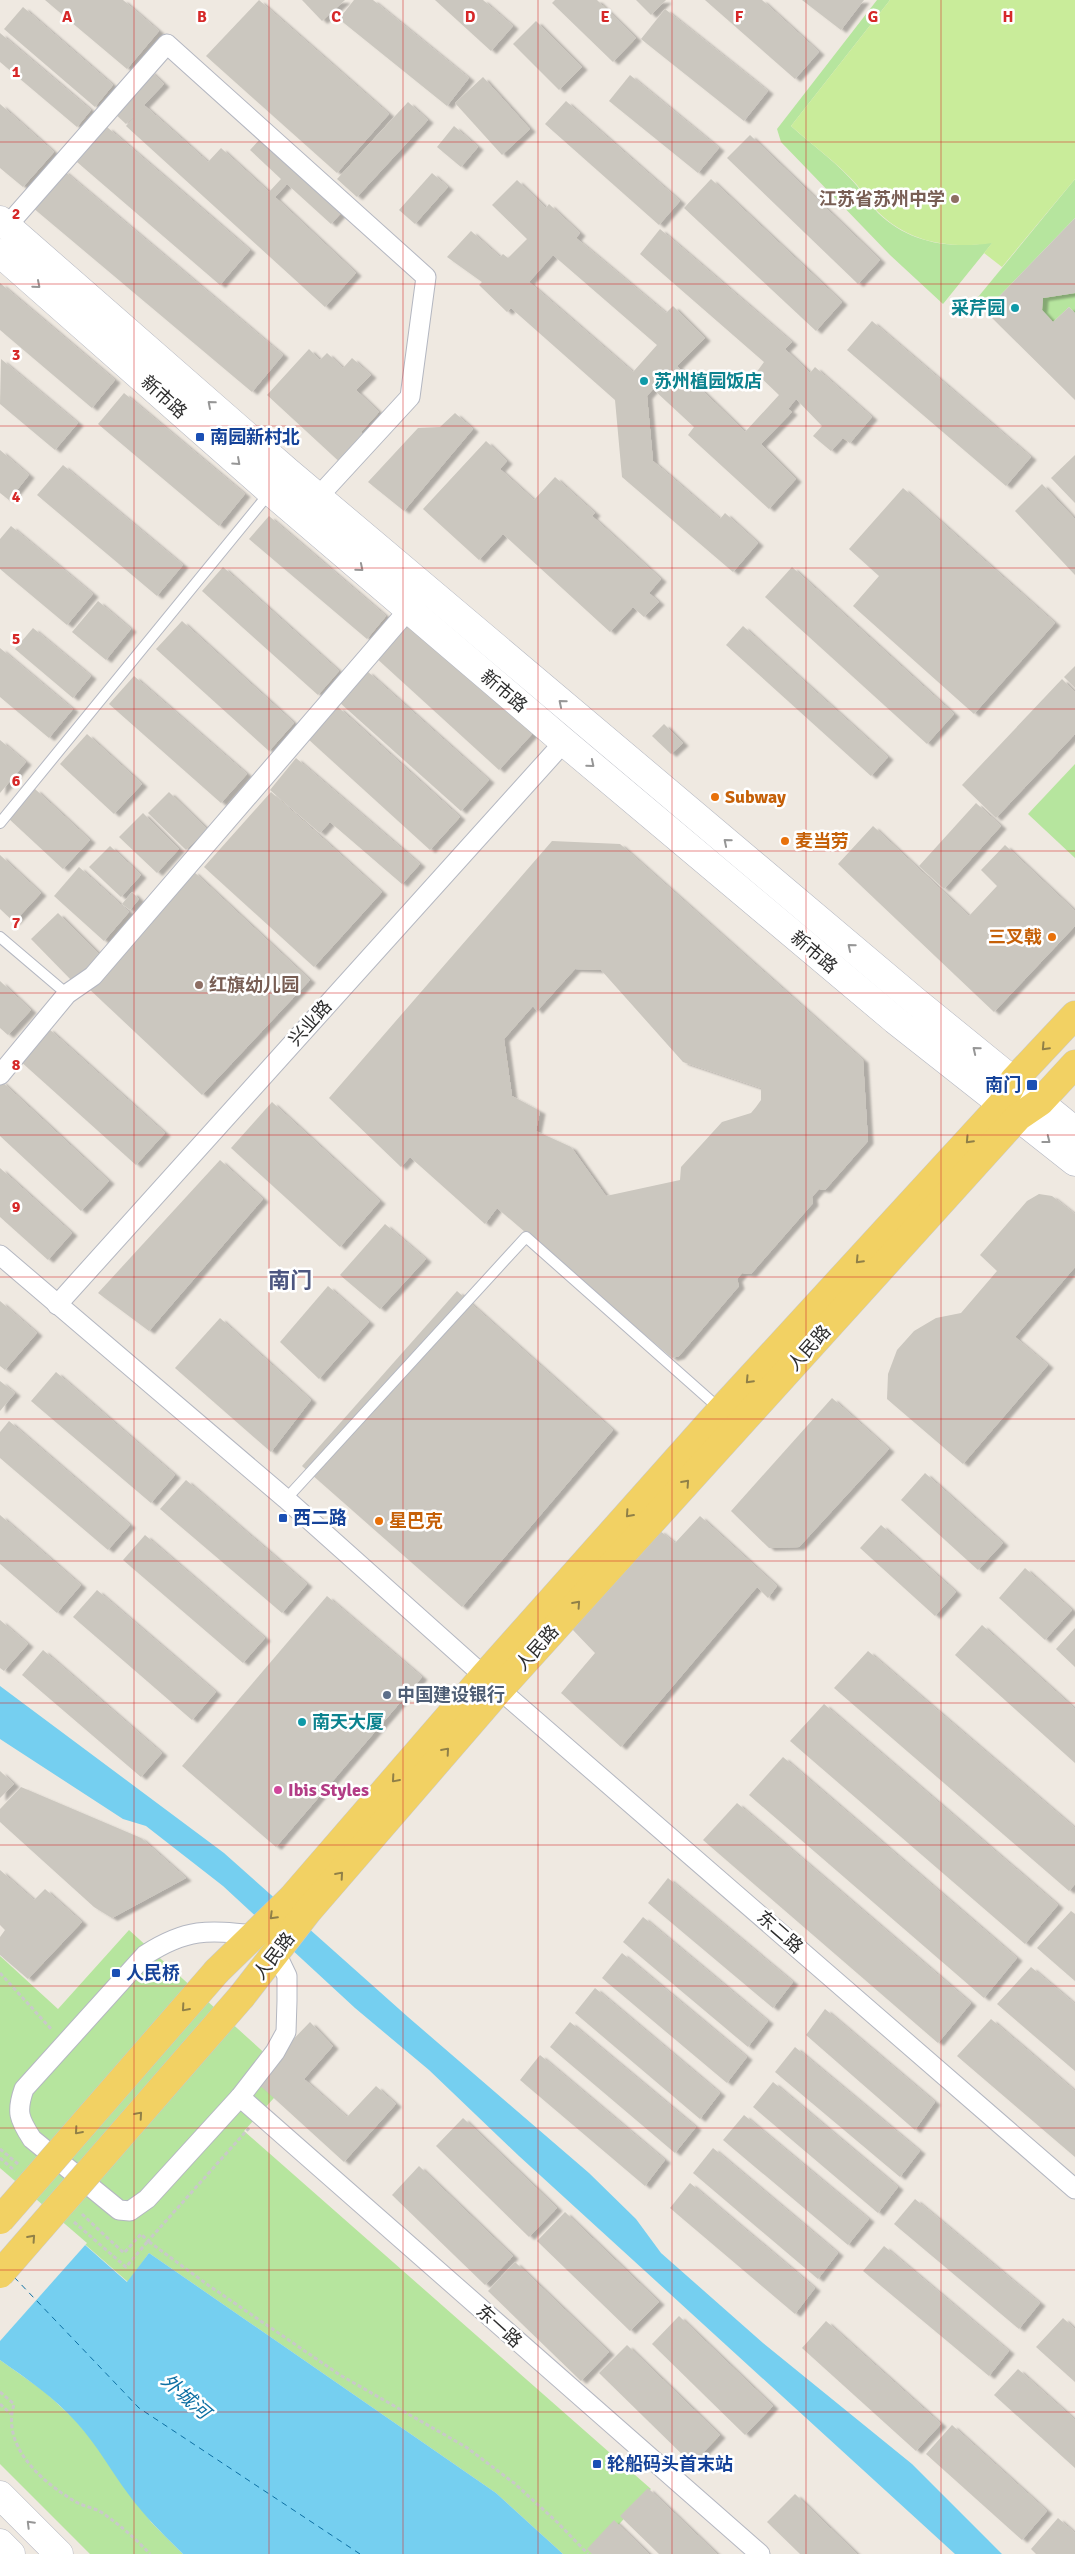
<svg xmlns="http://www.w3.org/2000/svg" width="1075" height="2554" font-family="Signika,'Noto Sans SC',sans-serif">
<defs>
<filter id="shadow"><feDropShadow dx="5.5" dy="3" stdDeviation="1" flood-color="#0004"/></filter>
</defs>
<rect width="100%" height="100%" fill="#efe9e1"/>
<!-- green -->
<g fill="#b6e59e">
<path d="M877,0H890L791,126C812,145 840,165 857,186C864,195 870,204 878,213C909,243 952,250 993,242L943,304L890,255L781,142L777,129Z"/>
<polygon points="1075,179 1075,218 985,311 974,302"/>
<polygon points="1075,293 1075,313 1069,307 1053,322 1042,310 1043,298"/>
<polygon points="1075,764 1075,858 1028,814"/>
<polygon points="129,1930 292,2078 244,2131 651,2489 592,2554 563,2554 496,2493 149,2253 128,2282 0,2170 0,1956 58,2009"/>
<polygon points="0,2360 45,2392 76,2421 97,2446 151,2522 183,2554 90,2554 0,2464"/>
</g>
<!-- pitch -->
<path fill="#c9ec9a" d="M890,0H1075V179L1002,267L984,253L992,243C951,249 909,243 878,212C870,204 864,194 857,185C838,163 812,145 791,126Z"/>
<!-- water -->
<g fill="#75cff0">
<polygon points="0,1686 224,1853 408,2017 589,2173 636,2219 661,2253 763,2343 912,2464 1002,2554 955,2554 519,2156 429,2070 355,2008 223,1886 146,1826 123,1819 0,1739"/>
<path d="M0,2170L127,2282L149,2253L496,2493L563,2554H183C164,2535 145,2517 129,2495C111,2471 97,2445 77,2423C55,2398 27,2379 0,2360Z"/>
</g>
<!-- pier -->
<polygon fill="#efe9e1" points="0,2168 87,2243 0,2341"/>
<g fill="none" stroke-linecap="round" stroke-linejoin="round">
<!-- ferry -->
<polyline stroke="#0d6fa3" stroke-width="1" stroke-dasharray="6 5" stroke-linecap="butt" points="14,2277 139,2408 360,2554"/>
</g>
<!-- building -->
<g fill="#cbc7bf" fill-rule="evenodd" filter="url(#shadow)">
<polygon points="45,0 123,0 159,31 127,69"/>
<polygon points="259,0 389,114 337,173 206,56"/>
<polygon points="302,0 345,0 322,21"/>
<polygon points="354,0 373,0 469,78 447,106 339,19"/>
<polygon points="435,0 483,0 513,26 491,51"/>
<polygon points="555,0 597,0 636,38 613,62 552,3"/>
<polygon points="636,0 666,0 651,15"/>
<polygon points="705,0 762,0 819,52 795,79"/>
<polygon points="802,0 864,0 841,30"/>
<polygon points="23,7 113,85 95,107 4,29"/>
<polygon points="665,9 768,91 744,121 641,39"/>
<polygon points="536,21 582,67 559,90 513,44"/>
<polygon points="0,33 91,110 77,127 0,62"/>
<polygon points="149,70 164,84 144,105 208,162 221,148 269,192 281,179 250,150 261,138 342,212 331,224 287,184 275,197 356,273 325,307 126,126 143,107 126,124 112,111"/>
<polygon points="630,75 719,148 698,173 609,101"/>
<polygon points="483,77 530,129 502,155 455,103"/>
<polygon points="566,101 680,201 659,225 545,124"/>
<polygon points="408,102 428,120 357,197 337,179"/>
<polygon points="0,104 54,152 23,187 0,168"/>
<polygon points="454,126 478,147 461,167 437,147"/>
<polygon points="107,127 250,250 220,285 77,162"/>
<polygon points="750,135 880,260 858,284 727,158"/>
<polygon points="63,170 283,355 252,392 32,207"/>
<polygon points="432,173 448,187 415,224 399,210"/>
<polygon points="711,179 842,302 816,331 684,208"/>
<path d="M517,180L546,208L549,204L580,233L576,238L666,313L673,306L705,338L677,366L745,432L779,395L756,373L764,362L640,254L660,229L792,342L785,349L810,373L815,367L872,417L850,443L843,438L831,451L813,436L822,426L796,399L788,409L792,412L761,444L796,479L769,509L688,435L694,427L653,389L647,396L653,461L720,519L725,513L758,543L733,572L622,477L615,400L511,308L507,312L479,285L482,282L447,257L471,231L500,257L503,254L508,258L527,239L492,205ZM553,255L657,345L633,372L529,282Z"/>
<polygon points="1075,218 1075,293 1043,298 1042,310 1053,322 1069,307 1075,313 1075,400 985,311"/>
<polygon points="0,283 115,380 92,408 0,330"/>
<polygon points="872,321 1031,457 1006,486 847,350"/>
<polygon points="309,349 320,360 327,353 343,368 352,358 371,375 356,390 379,412 361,432 368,439 344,466 267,395"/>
<polygon points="1,359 78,423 55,450 0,404"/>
<polygon points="124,393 245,494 219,526 98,424"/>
<polygon points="455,413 473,429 404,511 368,482 418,428 440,427"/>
<polygon points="486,441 507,461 500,469 534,500 555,477 595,513 592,516 661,579 649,593 659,602 644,617 633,607 610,632 503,534 479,560 423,509"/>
<polygon points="0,450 29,475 9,500 0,493"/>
<polygon points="1075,455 1075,503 1051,478"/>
<polygon points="63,465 183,565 157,596 37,495"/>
<polygon points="1042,484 1075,519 1075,575 1015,511"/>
<polygon points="903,488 1055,623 974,714 853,606 879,576 849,549"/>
<polygon points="269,516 386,616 367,639 249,539"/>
<polygon points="11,526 93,594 67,625 0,569 0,539"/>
<polygon points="223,567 339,671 318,695 202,591"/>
<polygon points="792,567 954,714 927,744 765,597"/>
<polygon points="98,601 131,629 106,660 72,632"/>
<polygon points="182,621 294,723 269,751 156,649"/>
<polygon points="406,621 533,733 499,770 374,656"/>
<polygon points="743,626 888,757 871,776 726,645"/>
<polygon points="33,628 91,676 73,698 15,649"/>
<polygon points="0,648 73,709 49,738 0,697"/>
<polygon points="1075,666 1075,688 1064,677"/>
<polygon points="367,671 489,780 461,811 339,702"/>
<polygon points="134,676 247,774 221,803 109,704"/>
<polygon points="1062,679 1075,692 1075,734 996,818 962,785"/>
<polygon points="338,707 460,817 430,850 308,739"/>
<polygon points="664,724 683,743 671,754 652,736"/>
<polygon points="87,734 142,784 114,814 60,764"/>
<polygon points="0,740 26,762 0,793"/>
<polygon points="296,758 420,864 402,884 330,822 320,833 270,790"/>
<polygon points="35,789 90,840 63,869 8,818"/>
<polygon points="169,792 207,829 186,850 148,813"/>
<polygon points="271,792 382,892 314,967 204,867"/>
<polygon points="976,803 1001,826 944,889 919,866"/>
<polygon points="143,813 179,849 157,873 119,837"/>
<polygon points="873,826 969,916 997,886 981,870 1005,845 1075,911 1075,926 994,1012 838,864"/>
<path d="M552,841L620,844L863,1060L868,1141L825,1190L819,1189L812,1197L813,1203L751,1274L742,1273L737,1279L739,1286L679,1356L672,1358L497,1208L485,1224L410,1157L401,1167L329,1098ZM575,969L601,970L683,1062L761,1088V1100L756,1107L751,1113L722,1122L681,1167L680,1180L606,1196L571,1147L536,1131L540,1111L512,1096L504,1039L533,1006L537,1011Z"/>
<polygon points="110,846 141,875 121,897 89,867"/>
<polygon points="0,855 41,893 14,922 0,909"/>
<polygon points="79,867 129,912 104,941 54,896"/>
<polygon points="193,871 310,980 202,1095 86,986"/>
<polygon points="132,892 139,899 130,910 122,904"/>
<polygon points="58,913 101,956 74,983 31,939"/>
<polygon points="0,981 31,1010 8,1035 0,1028"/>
<polygon points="48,1028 165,1133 136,1165 19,1060"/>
<polygon points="0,1080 109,1181 81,1211 0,1136"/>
<polygon points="272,1102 380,1201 340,1247 231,1148"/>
<polygon points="220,1160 263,1199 149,1331 98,1293"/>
<polygon points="0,1168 72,1233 48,1260 0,1217"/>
<polygon points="1039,1194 1052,1196 1075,1214 1075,1267 1015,1337 1048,1365 963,1464 887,1399 888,1374 897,1350 914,1331 936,1318 961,1313 997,1271 980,1255 1027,1201"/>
<polygon points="385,1224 426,1259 380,1309 340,1275"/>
<polygon points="328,1286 369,1322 319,1379 280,1342"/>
<polygon points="457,1291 613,1430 462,1607 302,1466"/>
<polygon points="0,1301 37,1333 5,1370 0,1366"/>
<polygon points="220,1318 311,1400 271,1452 175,1368"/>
<polygon points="56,1372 175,1475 151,1503 31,1401"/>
<polygon points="0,1381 15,1393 0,1411"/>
<polygon points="832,1398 889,1449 799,1547 769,1548 731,1511"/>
<polygon points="9,1421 130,1525 108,1550 0,1458 0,1432"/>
<polygon points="925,1473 1003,1543 978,1570 901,1500"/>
<polygon points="186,1480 307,1584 282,1613 160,1509"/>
<polygon points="0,1515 81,1585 57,1613 0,1564"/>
<polygon points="700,1516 777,1586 768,1598 757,1587 621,1747 561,1693 595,1653 571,1628 659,1530 675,1543"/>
<polygon points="881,1525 956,1592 935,1616 860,1548"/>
<polygon points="145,1535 265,1638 243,1663 123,1560"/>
<polygon points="1025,1568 1072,1610 1045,1640 999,1598"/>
<polygon points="97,1590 216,1692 192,1720 73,1617"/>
<polygon points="327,1596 422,1677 276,1847 182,1766"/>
<polygon points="0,1620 28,1644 4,1671 0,1668"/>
<polygon points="982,1625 1075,1709 1075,1763 955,1655"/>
<polygon points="1075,1628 1075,1667 1056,1649"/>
<polygon points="43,1650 162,1753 141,1777 22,1675"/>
<polygon points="868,1651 1075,1828 1075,1884 1069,1891 834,1688"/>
<polygon points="824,1704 1058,1905 1025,1944 790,1741"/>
<polygon points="783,1757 1017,1958 984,1998 749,1795"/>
<polygon points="0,1771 14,1784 0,1798"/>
<polygon points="21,1787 141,1838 186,1878 112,1918 94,1907 0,1822 0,1809"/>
<polygon points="737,1803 971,2003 938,2043 703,1840"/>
<polygon points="0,1870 34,1900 45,1889 82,1922 28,1979 0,1955 0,1937 5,1930 0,1925"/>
<polygon points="668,1878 793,1982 773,2008 648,1903"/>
<polygon points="1071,1911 1075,1914 1075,1981 1037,1948"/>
<polygon points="643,1917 768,2021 748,2047 623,1942"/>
<polygon points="622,1953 747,2057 727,2083 602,1978"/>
<polygon points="1031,1967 1075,2004 1075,2071 997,2004"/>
<polygon points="595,1988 720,2093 700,2119 575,2013"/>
<polygon points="825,2009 935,2102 915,2130 806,2035"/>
<polygon points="991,2019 1075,2091 1075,2157 957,2056"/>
<polygon points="310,2022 333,2046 304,2079 347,2117 376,2086 396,2104 344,2162 254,2080"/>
<polygon points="570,2022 696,2127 675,2153 550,2047"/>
<polygon points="795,2047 920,2151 900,2177 775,2072"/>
<polygon points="540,2055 665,2160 645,2186 520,2080"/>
<polygon points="773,2082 898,2187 878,2213 753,2107"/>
<polygon points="744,2115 869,2219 848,2245 723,2140"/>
<polygon points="463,2118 557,2208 529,2237 436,2146"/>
<polygon points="713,2148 838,2253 818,2279 693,2173"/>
<polygon points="419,2166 513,2256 485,2285 392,2195"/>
<polygon points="690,2183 815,2288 795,2314 670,2208"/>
<polygon points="915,2199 1040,2303 1019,2329 894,2224"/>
<polygon points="565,2212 659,2302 630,2331 537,2241"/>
<polygon points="884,2246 1009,2351 989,2376 863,2271"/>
<polygon points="515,2262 609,2352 581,2381 488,2291"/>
<polygon points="679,2316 773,2406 745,2435 652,2344"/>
<polygon points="1063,2318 1075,2329 1075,2382 1036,2347"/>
<polygon points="826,2321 941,2424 916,2451 802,2348"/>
<polygon points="627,2345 720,2435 692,2464 599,2373"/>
<polygon points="1018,2369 1075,2420 1075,2468 994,2395"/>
<polygon points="952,2425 1047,2511 1022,2540 926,2454"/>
<polygon points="648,2488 717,2554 659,2554 620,2516"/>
<polygon points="795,2494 857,2554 800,2554 767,2522"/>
<polygon points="1058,2518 1075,2533 1075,2554 1036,2554 1031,2549"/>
<polygon points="614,2520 649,2554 592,2554 587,2549"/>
</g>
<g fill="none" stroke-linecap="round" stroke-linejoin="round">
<defs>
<g id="lane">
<polyline points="0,823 271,491"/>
<polyline points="0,937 67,994"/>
<polyline points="286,1499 526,1237 720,1409"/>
</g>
<g id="street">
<polyline points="7,226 167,44 426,277 410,397 318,497"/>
<polyline points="0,1075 67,994 93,976 416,601"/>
<polyline points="0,1255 286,1499 484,1676 1075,2189"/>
<polyline points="57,1305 564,742"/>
<path d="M255,1935C207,1930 187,1928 145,1955L24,2089C16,2112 19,2119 32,2139L119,2210L130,2211L147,2199L240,2097L275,2052L286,2032L287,2001V1976L276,1953"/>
<polyline points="240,2097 760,2554"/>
</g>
<g id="secondary">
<polyline points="0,220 287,471 914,1000 1075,1131"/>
<polyline points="0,253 270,491 564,742 895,1020 1075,1162"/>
<polyline points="0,2495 59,2554"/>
<polyline points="0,2543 11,2554"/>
</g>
<g id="primary">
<polyline points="217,1971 292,1898 484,1676 721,1410 1002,1104 1014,1080 1075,1015"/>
<polyline points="242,1996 308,1911 500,1689 1018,1117 1040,1102 1075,1064"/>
</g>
</defs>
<!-- lane casing -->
<use href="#lane" stroke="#b4b7c1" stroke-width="12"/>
<!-- street casing -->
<use href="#street" stroke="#b4b7c1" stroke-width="21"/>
<!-- secondary casing -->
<use href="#secondary" stroke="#b4b7c1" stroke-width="29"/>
<!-- primary casing -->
<use href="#primary" stroke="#c9c9c9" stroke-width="29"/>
<!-- path -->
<g stroke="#c9c9c9" stroke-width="3" stroke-dasharray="4 2.5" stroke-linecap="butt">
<polyline points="0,1973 52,2030"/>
<polyline points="0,2158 15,2171"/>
<polyline points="74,2222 126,2267 148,2241 208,2285 340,2375 466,2447 514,2483 557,2522 588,2554"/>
<polyline points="101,2232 124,2253 141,2234 148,2241 249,2128"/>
<path d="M0,2392L14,2404C1,2447 42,2482 76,2502C85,2507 96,2508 104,2514C121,2526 136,2539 150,2554"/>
<polyline points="0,2404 11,2414"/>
</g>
<!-- lane -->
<use href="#lane" stroke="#fff" stroke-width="10"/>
<!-- street -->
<use href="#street" stroke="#fff" stroke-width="19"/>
<!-- secondary -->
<use href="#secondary" stroke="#fff" stroke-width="28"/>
<!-- primary -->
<use href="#primary" stroke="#f2d163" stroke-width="28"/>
<defs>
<g id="primary-bridge">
<polyline points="0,2220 217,1971"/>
<polyline points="0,2274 242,1996"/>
</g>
</defs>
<!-- primary-bridge casing -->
<use href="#primary-bridge" stroke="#c9c9c9" stroke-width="29" stroke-linecap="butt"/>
<!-- path-bridge -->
<g stroke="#c9c9c9" stroke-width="3" stroke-dasharray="4 2.5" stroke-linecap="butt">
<polyline points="0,2149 18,2164"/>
<polyline points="82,2214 101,2232"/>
</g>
<!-- primary-bridge -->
<use href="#primary-bridge" stroke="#f2d163" stroke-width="28"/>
</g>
<!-- one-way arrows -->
<defs><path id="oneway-chevron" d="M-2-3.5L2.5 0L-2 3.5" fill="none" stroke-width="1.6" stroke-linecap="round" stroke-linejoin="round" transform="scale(1.25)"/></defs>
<g stroke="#969696">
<use href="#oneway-chevron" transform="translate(37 285) rotate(41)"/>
<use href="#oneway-chevron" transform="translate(211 404) rotate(-139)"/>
<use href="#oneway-chevron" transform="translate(237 462) rotate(42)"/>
<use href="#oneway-chevron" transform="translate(360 568) rotate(40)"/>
<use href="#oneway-chevron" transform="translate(562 703) rotate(-140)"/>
<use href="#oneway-chevron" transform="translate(591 764) rotate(40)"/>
<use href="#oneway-chevron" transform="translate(727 842) rotate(-140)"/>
<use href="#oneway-chevron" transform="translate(851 947) rotate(-140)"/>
<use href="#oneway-chevron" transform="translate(976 1050) rotate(-141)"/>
<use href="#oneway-chevron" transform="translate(1047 1140) rotate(38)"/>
<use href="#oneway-chevron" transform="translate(30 2524) rotate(-135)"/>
</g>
<g stroke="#908048">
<use href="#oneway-chevron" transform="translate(1045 1047) rotate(133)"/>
<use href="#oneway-chevron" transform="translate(969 1140) rotate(133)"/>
<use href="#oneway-chevron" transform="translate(859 1260) rotate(133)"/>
<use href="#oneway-chevron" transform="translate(749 1380) rotate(133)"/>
<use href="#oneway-chevron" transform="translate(686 1483) rotate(-48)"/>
<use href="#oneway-chevron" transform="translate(629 1514) rotate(132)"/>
<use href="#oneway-chevron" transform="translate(577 1604) rotate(-48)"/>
<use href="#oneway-chevron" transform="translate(446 1751) rotate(-49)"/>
<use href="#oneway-chevron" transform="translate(395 1779) rotate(131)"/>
<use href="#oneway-chevron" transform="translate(340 1875) rotate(-49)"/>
<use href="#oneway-chevron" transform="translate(273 1916) rotate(135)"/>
<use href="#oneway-chevron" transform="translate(185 2008) rotate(131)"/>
<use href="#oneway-chevron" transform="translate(139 2115) rotate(-49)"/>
<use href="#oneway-chevron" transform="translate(78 2131) rotate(131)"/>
<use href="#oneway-chevron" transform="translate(32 2238) rotate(-48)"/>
</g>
<!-- grid -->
<path fill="none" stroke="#d62828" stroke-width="1" stroke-opacity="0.55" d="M134,0V2554M269,0V2554M403,0V2554M538,0V2554M672,0V2554M806,0V2554M941,0V2554M0,142H1075M0,284H1075M0,426H1075M0,568H1075M0,709H1075M0,851H1075M0,993H1075M0,1135H1075M0,1277H1075M0,1419H1075M0,1561H1075M0,1703H1075M0,1845H1075M0,1986H1075M0,2128H1075M0,2270H1075M0,2412H1075"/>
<!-- markers -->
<g fill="#8d6e63" stroke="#fff" stroke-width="2">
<circle cx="955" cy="199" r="5"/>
<circle cx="199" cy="985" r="5"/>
</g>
<g fill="#0f9aa8" stroke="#fff" stroke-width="2">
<circle cx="1015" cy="308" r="5"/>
<circle cx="644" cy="381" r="5"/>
<circle cx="302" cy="1722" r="5"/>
</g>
<g fill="#1a4fb4" stroke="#fff" stroke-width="2">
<rect x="195" y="432" width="10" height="10" rx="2.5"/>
<rect x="1026" y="1079" width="12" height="12" rx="2.5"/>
<rect x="278" y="1513" width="10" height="10" rx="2.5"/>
<rect x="111" y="1968" width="10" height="10" rx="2.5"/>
<rect x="592" y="2459" width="10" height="10" rx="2.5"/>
</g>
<g fill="#e8710a" stroke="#fff" stroke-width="2">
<circle cx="715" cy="797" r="5"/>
<circle cx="785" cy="841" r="5"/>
<circle cx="1052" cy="937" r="5"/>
<circle cx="379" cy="1521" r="5"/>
</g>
<circle fill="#5c6f8a" stroke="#fff" stroke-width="2" cx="387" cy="1695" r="5"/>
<circle fill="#d1479c" stroke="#fff" stroke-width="2" cx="278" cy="1790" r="5"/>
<g text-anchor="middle" stroke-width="5" stroke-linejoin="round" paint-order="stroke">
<!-- education labels -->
<g font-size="18" font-weight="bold" fill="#785e54" stroke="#fff" text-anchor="end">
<text x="945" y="205">江苏省苏州中学</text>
<text x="209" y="991" text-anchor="start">红旗幼儿园</text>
</g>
<!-- culture labels -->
<g font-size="18" font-weight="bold" fill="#0d838f" stroke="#fff" text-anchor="start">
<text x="1005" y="314" text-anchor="end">采芹园</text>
<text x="654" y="387">苏州植园饭店</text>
<text x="312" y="1728">南天大厦</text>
</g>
<!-- street labels -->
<g font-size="18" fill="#2e2e2e" stroke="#fff">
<text transform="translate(164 397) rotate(42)" y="6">新市路</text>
<text transform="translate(504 691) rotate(40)" y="6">新市路</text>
<text transform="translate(814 952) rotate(40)" y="6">新市路</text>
<text transform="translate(310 1023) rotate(-48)" y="6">兴业路</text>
<text transform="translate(809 1348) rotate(-48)" y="6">人民路</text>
<text transform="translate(537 1648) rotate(-48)" y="6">人民路</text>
<text transform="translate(780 1932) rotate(41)" y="6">东二路</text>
<text transform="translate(274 1956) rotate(-52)" y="6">人民路</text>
<text transform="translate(499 2326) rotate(42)" y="6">东一路</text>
</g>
<!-- transit labels -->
<g font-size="18" font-weight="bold" fill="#164399" stroke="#fff" text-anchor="start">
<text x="210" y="443">南园新村北</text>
<text x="1021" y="1091" text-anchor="end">南门</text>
<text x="293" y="1524">西二路</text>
<text x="126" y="1979">人民桥</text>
<text x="607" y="2470">轮船码头首末站</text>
</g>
<!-- food labels -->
<g font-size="18" font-weight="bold" fill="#c56008" stroke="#fff" text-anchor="start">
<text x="725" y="803">Subway</text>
<text x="795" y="847">麦当劳</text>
<text x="1042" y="943" text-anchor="end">三叉戟</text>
<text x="389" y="1527">星巴克</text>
</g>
<!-- service labels -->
<g font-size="18" font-weight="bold" fill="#4e5e75" stroke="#fff" text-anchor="start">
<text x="397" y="1701">中国建设银行</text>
</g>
<!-- hotel labels -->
<g font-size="18" font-weight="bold" fill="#b23c85" stroke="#fff" text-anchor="start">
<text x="288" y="1796">Ibis Styles</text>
</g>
<!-- water labels -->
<g font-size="19" font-style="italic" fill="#0d6fa3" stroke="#fff">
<text transform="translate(186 2396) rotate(41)" y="7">外城河</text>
</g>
<!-- district labels -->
<g font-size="22" font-weight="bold" fill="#4d5680" stroke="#fff">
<text x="290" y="1288">南门</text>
</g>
</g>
<g font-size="16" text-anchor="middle" font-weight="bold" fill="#d62828" stroke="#fff" stroke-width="5" stroke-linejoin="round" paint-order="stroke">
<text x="67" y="22">A</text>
<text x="202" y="22">B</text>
<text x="336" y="22">C</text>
<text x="470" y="22">D</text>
<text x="605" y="22">E</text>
<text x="739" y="22">F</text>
<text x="873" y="22">G</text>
<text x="1008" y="22">H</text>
<text x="16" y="77">1</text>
<text x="16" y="219">2</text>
<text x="16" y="360">3</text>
<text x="16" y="502">4</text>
<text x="16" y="644">5</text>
<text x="16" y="786">6</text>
<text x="16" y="928">7</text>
<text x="16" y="1070">8</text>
<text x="16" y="1212">9</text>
</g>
</svg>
